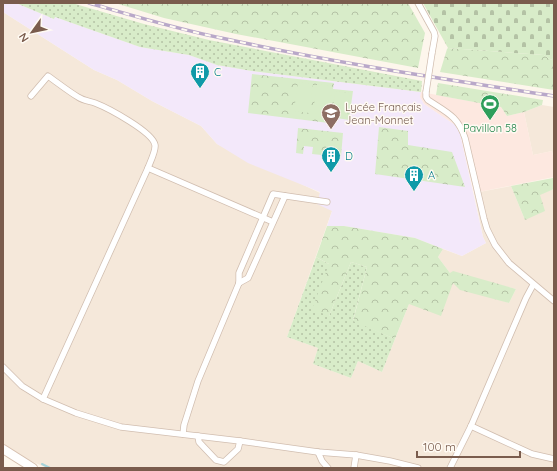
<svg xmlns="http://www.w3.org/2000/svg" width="557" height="471" font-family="Quicksand,sans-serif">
<defs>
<pattern id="grass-dots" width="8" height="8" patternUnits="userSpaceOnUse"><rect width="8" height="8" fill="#d8ecc9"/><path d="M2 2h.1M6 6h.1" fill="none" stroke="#b4c2a5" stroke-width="1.8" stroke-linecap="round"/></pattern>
<pattern id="forest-crowns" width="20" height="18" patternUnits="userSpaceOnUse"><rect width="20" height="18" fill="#d8ecc9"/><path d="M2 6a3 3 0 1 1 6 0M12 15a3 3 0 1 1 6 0" fill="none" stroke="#b4c2a5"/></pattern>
<pattern id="cemetery-stones" width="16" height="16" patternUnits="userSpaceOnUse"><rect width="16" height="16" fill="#d8ecc9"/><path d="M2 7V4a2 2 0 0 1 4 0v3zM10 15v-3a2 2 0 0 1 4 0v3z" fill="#b4c2a5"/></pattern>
</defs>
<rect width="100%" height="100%" fill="#fdf6ec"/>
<!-- residential -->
<g fill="#f5e8da">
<polygon points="3,12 94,70 117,80 152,101 201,126 217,144 320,193 332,211 287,337 318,348 313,364 351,378 358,361 382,372 409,304 453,283 509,303 516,289 450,273 438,257 443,249 462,256 486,243 483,237 474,193 511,186 525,220 540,194 554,189 554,468 47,468 24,458 3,444"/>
<polygon points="542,105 554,107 554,160 552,151 533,155 524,112"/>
</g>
<!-- commercial -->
<polygon fill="#fde8e0" points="421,92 501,107 507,116 524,112 533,155 552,151 554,160 554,177 474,193 460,134 455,125 424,104 420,97"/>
<!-- education -->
<polygon fill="#f3e8fa" points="3,3 16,3 54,19 55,17 140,47 189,55 217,65 252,71 421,92 420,97 424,104 455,125 460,134 483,237 486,243 462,256 415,238 344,226 327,226 332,211 317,204 320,192 248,163 217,144 201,126 152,101 117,80 94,70 3,12"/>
<!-- grass -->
<g fill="url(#grass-dots)">
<polygon points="16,3 72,3 144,24 209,40 422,81 421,92 252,71 217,65 189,55 140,47 55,17 54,19"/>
<polygon points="316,257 329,264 329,316 351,262 367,267 353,320 395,339 382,372 358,361 351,378 313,364 318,348 287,337"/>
</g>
<!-- forest -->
<g fill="url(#forest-crowns)">
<polygon points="115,3 408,3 425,33 418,68 236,34 164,18"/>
<polygon points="448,48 544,55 551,60 554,58 554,90 440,72 447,49"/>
<polygon points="252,74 334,83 333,89 353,91 349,120 330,117 329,123 248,113"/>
<polygon points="438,83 543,100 542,105 524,112 507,116 501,107 436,95"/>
<polygon points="379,127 408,131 408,145 452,152 465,187 375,174"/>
<polygon points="298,128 343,133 341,157 312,154 313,147 304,146 303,154 296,153"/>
<polygon points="553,178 554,189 540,195 545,211 525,220 511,186"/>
<polygon points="327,226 344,226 415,238 443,249 438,257 450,273 453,271 516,289 509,303 460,290 453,283 441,316 409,304 395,339 353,321 367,267 351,262 329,316 312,309 329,264 316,257"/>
</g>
<!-- cemetery -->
<polygon fill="url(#cemetery-stones)" points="423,3 554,3 554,58 551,60 544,55 448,48"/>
<!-- pitch -->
<g fill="#d8ecc9">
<polygon points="298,82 313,84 309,113 294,111"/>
<polygon points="317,84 332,86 329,115 313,113"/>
<polygon points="335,91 350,93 347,118 332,116"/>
</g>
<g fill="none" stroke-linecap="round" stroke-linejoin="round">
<!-- stream -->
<polyline stroke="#a5d3da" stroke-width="2" points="42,464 50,468"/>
<defs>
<g id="minor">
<polyline points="418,3 434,32 435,36 432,53"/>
<path d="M426,92V97L428,100C446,112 458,116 465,138L484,219L487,229L495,245L509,263L554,301"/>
<path d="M31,96L48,76C58,83 68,91 78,97C84,101 90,101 95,103C108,108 153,132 155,145C156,151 150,162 148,168L43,399"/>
<polyline points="148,168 273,222"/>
<polyline points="239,283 248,278 285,196"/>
<polyline points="3,367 22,386 43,399 76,413 121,427 240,441 318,452 356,455 390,461 418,468"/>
<polyline points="471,426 532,454 554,459"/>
<polyline points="183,434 184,425 198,381 239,283 239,273 273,194 327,202"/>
<polyline points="198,436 199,442 216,460 224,462 238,449 240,441"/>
<polyline points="318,452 322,461 328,468"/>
<polyline points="354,468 356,455"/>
<polyline points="450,468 471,426 526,298 533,285"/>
</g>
<polyline id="secondary" points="3,449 33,468"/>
</defs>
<!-- minor casing -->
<use href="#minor" stroke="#d1beb0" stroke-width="7"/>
<!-- secondary casing -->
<use href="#secondary" stroke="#d6c0b0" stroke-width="10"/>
<!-- minor -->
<use href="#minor" stroke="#fff" stroke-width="5.5"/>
<!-- secondary -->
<use href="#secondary" stroke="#fff" stroke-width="8"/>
<defs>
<path id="rail" d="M89,3C134,16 180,30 226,39C335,63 445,79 554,96"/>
</defs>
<!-- rail casing -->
<use href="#rail" stroke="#b9a8c9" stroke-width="3.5"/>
<!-- rail -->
<use href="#rail" stroke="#fffaf3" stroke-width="2" stroke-dasharray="6" stroke-linecap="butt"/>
<defs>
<polyline id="minor-bridge" points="426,92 432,53"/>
</defs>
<!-- minor-bridge casing -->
<use href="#minor-bridge" stroke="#d1beb0" stroke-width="7" stroke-linecap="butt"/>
<!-- minor-bridge -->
<use href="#minor-bridge" stroke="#fff" stroke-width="5.5"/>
</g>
<!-- icons -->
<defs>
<symbol id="building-pin" viewBox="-11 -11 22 30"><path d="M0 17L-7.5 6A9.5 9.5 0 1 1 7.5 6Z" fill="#0f9aa8" stroke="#fffaf3"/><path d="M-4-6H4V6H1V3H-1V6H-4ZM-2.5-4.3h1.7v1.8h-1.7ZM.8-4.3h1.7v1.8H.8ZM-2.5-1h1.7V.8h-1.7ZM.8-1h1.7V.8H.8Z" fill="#fff"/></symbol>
<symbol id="stadium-pin" viewBox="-11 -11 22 30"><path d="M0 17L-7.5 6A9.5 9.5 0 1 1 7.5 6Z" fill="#2e9e5b" stroke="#fffaf3"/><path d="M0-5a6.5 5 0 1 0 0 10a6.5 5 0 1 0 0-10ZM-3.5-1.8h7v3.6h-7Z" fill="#fff"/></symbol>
<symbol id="school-pin" viewBox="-11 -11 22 30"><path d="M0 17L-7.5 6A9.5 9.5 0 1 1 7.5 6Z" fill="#8d6e63" stroke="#fffaf3"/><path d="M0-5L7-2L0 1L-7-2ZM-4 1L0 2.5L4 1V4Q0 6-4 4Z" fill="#fff"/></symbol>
</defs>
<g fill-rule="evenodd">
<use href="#building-pin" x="189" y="61" width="22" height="30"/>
<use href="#stadium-pin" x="479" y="93" width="22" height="30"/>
<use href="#school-pin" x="320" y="102" width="22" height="30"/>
<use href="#building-pin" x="320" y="145" width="22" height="30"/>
<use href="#building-pin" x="403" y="164" width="22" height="30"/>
</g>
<g text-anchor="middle" stroke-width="3" stroke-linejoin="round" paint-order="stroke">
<!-- culture labels -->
<g font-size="11" fill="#0d838f" stroke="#fffaf3" text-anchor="start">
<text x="214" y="76">C</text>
<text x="345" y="160">D</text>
<text x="428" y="179">A</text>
</g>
<!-- education labels -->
<g font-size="11" fill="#785e54" stroke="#fffaf3" text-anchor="start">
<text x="345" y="111">Lycée Français<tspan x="345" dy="13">Jean-Monnet</tspan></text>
</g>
<!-- leisure labels -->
<g font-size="11" fill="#27864d" stroke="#fffaf3">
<text x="490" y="132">Pavillon 58</text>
</g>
</g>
<!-- border -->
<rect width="557" height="471" fill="none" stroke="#7a5c4d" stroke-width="8"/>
<!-- north arrow -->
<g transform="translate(32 32) rotate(237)" stroke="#fffaf3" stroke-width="3" paint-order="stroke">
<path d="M0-3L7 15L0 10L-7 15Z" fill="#7a5c4d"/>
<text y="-6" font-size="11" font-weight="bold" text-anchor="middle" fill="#7a5c4d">N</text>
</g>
<!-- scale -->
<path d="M417 451v6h103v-6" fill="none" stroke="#7a5c4d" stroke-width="2"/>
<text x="423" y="451" font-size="12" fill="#7a5c4d" stroke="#fffaf3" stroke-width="3" paint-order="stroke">100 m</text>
</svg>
